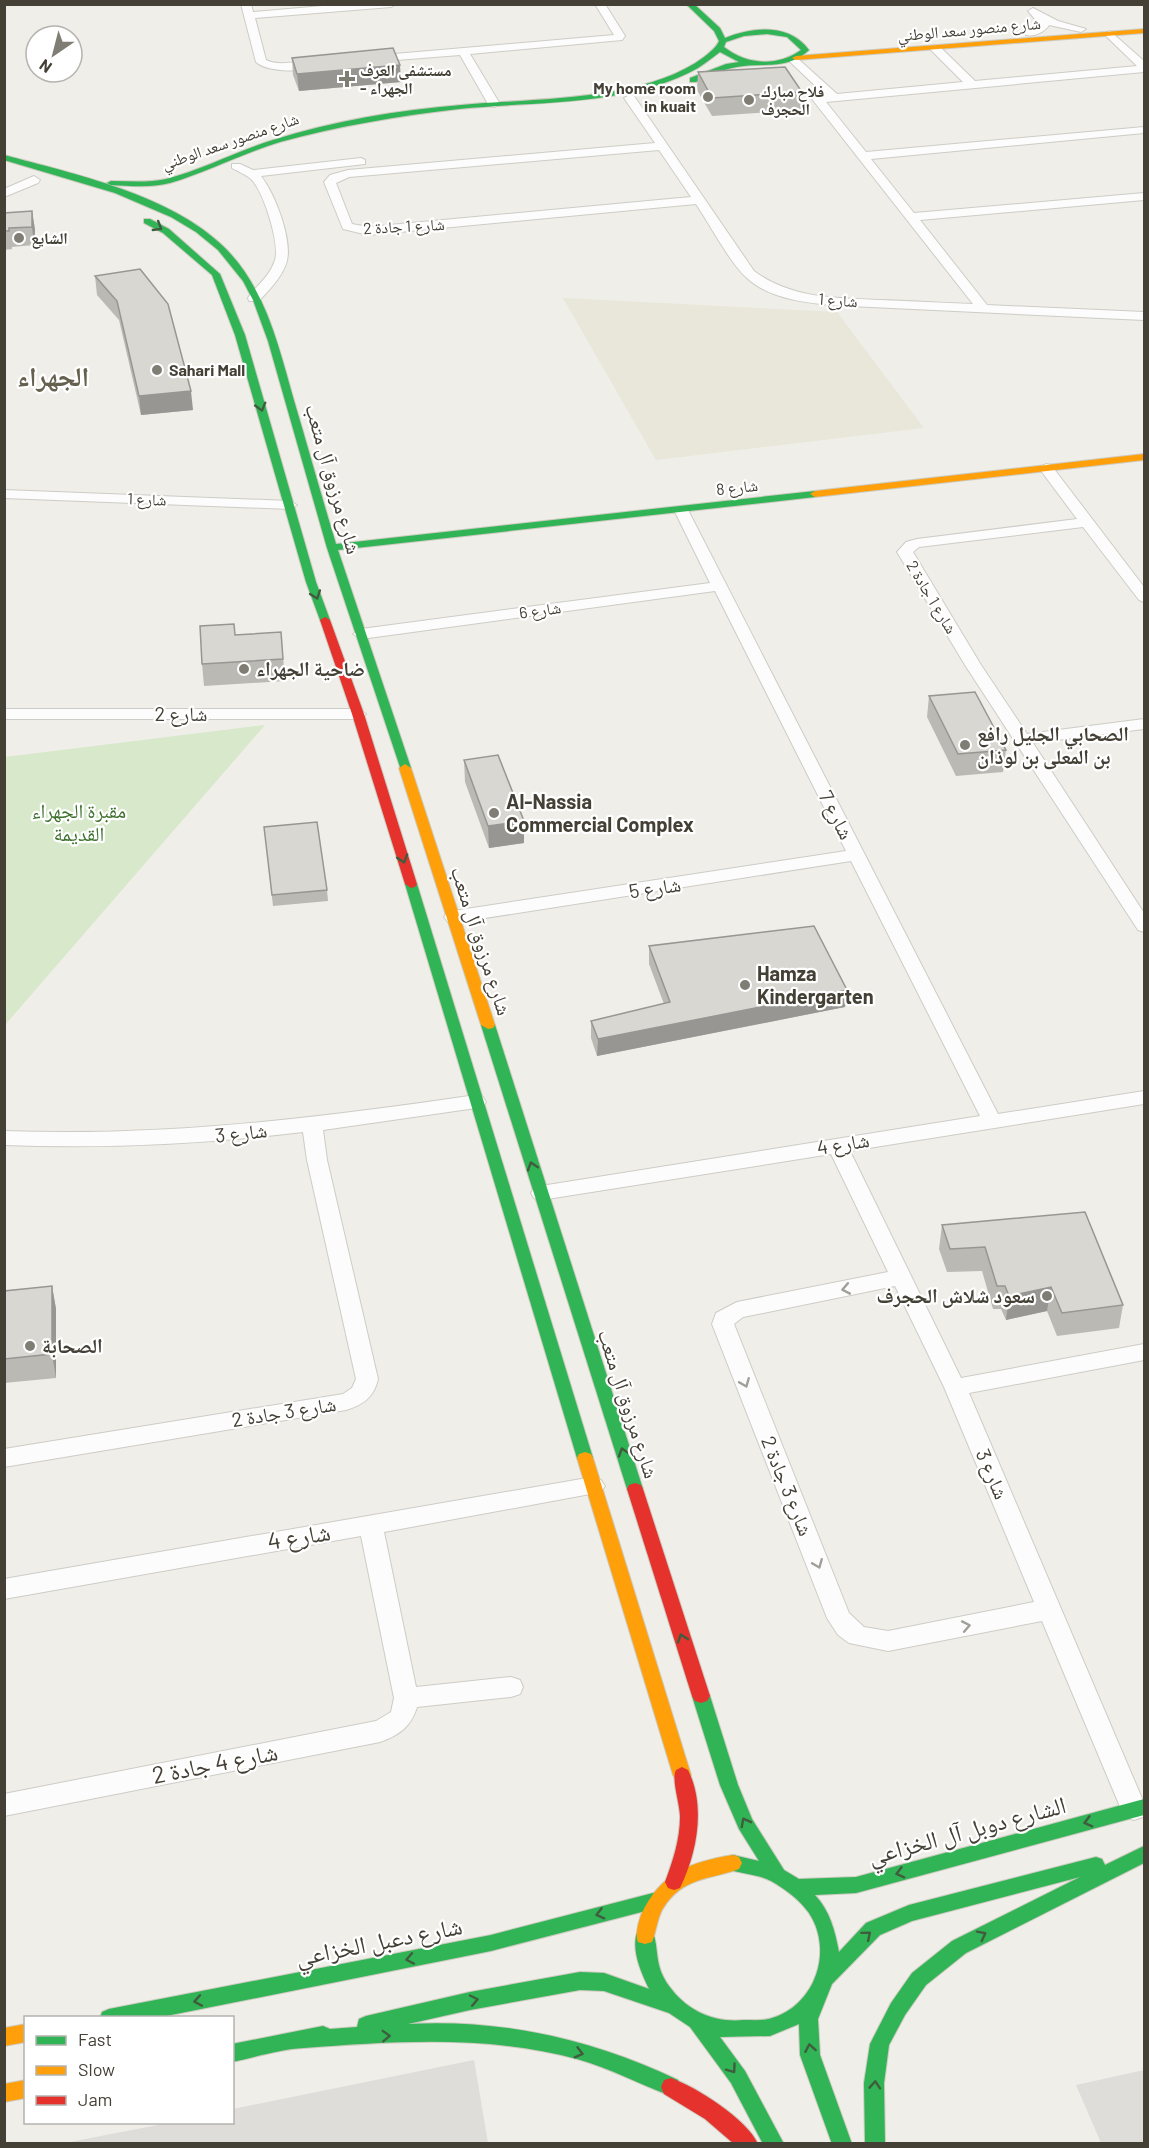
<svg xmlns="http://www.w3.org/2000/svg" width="1149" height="2148" font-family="Barlow,'Noto Naskh Arabic',sans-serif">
<rect width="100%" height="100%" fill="#efeee9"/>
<!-- education -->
<polygon fill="#e9e7d9" points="563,298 837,312 924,428 656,460"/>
<!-- green -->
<polygon fill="#d8e8ca" points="265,725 5,1025 5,757"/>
<!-- parking -->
<g fill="#deddd9">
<polygon points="474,2060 488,2143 65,2143 168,2123 232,2122 233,2109"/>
<polygon points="1144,2070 1144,2143 1101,2143 1076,2085"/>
</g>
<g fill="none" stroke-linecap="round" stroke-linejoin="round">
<defs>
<g id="street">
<path d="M241,4H251L253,12L345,4H396L391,7L255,18L266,60C283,69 311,55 322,64C310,73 268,73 256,62Z"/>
<polygon points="595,4 605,4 625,36 622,40 470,54 500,104 494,107 488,104 460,55 371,62 366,59 371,56 614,35"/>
<path d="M1033,8L1058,21L1086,29L1081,32L1049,25C1045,32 1034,37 1026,35V31L1039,24L1028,11Z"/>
<path d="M1110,31L1144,61V72L826,102L866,152L1144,127V133L871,159L914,213L1144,193V200L920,220L987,305L1144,312V320L829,305C802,302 767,298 746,277C730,263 709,223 696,204L368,235L343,229L324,182L330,175L348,170L655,143L624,98L630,95L634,96L754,271C791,299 837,298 881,300C912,301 942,303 973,304L812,99L825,95L787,59L792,56L796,57L837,94L963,82L931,50L930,48L935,45L939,46L975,81L1137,66L1106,36L1105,34ZM659,150L691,197L368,227L352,224L336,183L349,177Z"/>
<path d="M361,158L365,160V164L261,176C275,194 294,242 286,264C281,278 269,290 259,301H249L248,298C257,285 270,276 275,260C280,244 264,193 252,180C247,175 239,172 232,168V164H240L253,170Z"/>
<polygon points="34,176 40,180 38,183 4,197 4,189"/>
<polygon points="1046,464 1051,465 1144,587 1144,602 1139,600 1083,527 919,547 913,552 981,665 1027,734 1144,719 1144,729 1033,743 1144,913 1144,932 1138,930 965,665 897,552 906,542 917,539 1077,519 1039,468"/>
<polygon points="4,490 290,501 297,505 290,509 4,498"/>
<path d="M681,506L688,510L998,1114L1144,1091V1104L850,1151L961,1378L1144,1344V1360L969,1393L1144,1803L1143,1817L1134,1820L1125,1817L1121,1809L1042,1621L888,1651L849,1643L838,1635L827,1618L712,1324L716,1313L737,1302L888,1272L831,1154L541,1200L534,1198L531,1193L534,1188L541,1186L980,1116L851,861L453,923L447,921L444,917L447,913L453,911L846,851L715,591L361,639L353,634L361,629L710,583L674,510ZM895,1286L944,1387L1034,1602L888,1631L864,1627L849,1613L734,1324L743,1317Z"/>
<polygon points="4,709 358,709 366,714 358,719 4,719"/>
<path d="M476,1095L483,1097L486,1102L483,1107L323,1130L327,1160L378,1379C374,1397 363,1405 346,1410L4,1467V1449L343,1394L352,1388L356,1379L307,1160L303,1132C204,1144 105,1149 4,1145V1131C164,1137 319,1118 476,1095Z"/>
<path d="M593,1477L601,1480L605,1486L601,1492L384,1532L416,1687L511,1677L520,1680L523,1687L520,1694L511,1697L417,1707C411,1727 399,1735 380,1742L4,1816V1794L376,1721L391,1712L394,1698L361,1536L4,1599V1579Z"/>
</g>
<g id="fast">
<path d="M686,4H694L720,28L725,38C753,27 789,23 809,50C786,72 759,61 732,68C719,71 707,77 696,82H690V78L726,64L739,62L720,52C713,57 706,63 698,68C629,107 535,101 459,109C398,116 339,126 280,142C243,153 207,172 170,183C151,188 130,186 111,185L107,183L111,181C129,181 148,183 166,179C202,170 237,151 273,140C333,121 398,110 461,105C533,98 644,102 704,57C710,52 716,48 719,41L714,31ZM767,34L787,37L801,50C777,67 747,65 724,47L726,42L744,36Z"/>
<path d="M4,155C75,174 172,195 225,248C267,290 279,349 295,404C309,451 322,498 336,544L815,491L820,494L815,497L338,550L411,768L405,772L401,770L327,548L268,341L253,300L243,281L218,250L196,232L171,217L115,193L4,160Z"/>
<polygon points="144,219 150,219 169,229 220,274 245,335 316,582 330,620 329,622 321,622 320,620 306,582 235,335 212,275 163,233 144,223"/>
<polygon points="411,880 417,884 593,1458 591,1462 585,1464 579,1462 577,1458 405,884"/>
<polygon points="488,1021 495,1025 643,1489 641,1493 635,1495 629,1493 627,1489 481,1025"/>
<path d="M701,1689L707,1691L710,1696L738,1785L752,1819L784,1870L799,1879L856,1877L1144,1799V1815L856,1893L815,1895C830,1911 835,1931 839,1952L866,1923L909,1905L1096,1857L1102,1859L1105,1865L1144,1846V1863L966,1953L926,1985L905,2015L889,2045L884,2083L885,2144H865L864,2083L870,2044L891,2003L912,1973L952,1941L1080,1877L912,1921L880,1935L832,1984L818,2019L820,2055L852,2144H832L800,2055L799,2024L770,2036L720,2037L745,2071L784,2144H763L731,2083L690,2027L669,2013L604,1991L580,1990L470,2010L408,2024C503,2019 592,2039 678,2080L681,2087L678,2094L671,2096C639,2084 610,2068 577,2059C488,2035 396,2041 304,2048C281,2049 256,2057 232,2062V2044L323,2026L330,2029L357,2027L359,2019L366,2016L470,1992L580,1972L604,1973L649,1989C641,1972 630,1948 638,1930L645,1928L652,1930C660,1949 653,1964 669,1986C687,2011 714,2023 744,2020C753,2020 764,2021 772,2018C815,2005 834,1951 809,1913C799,1899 785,1889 771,1881C758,1874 741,1874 727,1869L724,1863L727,1857L733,1855L759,1861L739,1829L720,1785L692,1696L695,1691Z"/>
<polygon points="657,1892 663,1894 666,1900 663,1906 657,1908 491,1951 156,2018 100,2018 102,2012 109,2009 491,1935"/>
</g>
<g id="slow">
<polygon points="1144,29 1144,33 796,60 792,58 796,56"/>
<polygon points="1144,454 1144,460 815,497 810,494 815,491"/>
<polygon points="405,764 411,768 495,1025 493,1028 488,1029 481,1025 399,768"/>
<polygon points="585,1452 591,1454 593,1458 691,1775 688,1780 682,1783 676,1780 673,1775 577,1458 579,1454"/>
<path d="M733,1855L739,1857L742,1863L739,1869C709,1880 681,1877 662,1910C657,1920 656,1932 652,1942L645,1944L638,1942C635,1934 638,1924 641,1915C660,1873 690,1862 733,1855Z"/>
<polygon points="26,2024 26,2042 4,2046 4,2028"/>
<polygon points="26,2080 26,2098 4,2102 4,2084"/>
</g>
<g id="jam">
<polygon points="325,617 330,620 364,714 417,884 415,887 411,888 405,884 352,714 320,620"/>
<polygon points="635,1483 641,1485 643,1489 710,1696 707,1701 701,1703 695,1701 692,1696 627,1489 629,1485"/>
<path d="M682,1767L688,1770C706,1806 697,1853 680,1888L674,1890L668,1888L665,1882C673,1861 680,1839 680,1817C680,1804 671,1779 676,1770Z"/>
<path d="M671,2078C696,2087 747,2119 758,2144H734L705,2119L664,2094L661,2087L664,2080Z"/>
</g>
</defs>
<!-- street casing -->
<use href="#street" stroke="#cdccc6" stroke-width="2"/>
<!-- fast casing -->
<use href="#fast" stroke="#cdcbc0" stroke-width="2"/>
<!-- slow casing -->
<use href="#slow" stroke="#cdcbc0" stroke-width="2"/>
<!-- jam casing -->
<use href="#jam" stroke="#cdcbc0" stroke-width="2"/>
<!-- street -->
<use href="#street" fill="#fdfcfc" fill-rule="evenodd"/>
<!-- fast -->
<use href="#fast" fill="#30b455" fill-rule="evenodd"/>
<!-- slow -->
<use href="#slow" fill="#ff9f0a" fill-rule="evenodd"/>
<!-- jam -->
<use href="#jam" fill="#e5322d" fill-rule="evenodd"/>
</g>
<!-- wall -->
<g fill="#bab9b4">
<polygon points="292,58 401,82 299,91 293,75"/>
<polygon points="698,72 802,92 801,110 712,116 697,90"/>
<polygon points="32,211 35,230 34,245 12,247 12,249 4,250 4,213"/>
<polygon points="140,269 193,410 141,415 119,320 97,295 95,276"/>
<polygon points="281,632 285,681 204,686 202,664 235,635"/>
<polygon points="929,696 1006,750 1003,772 956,776 927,717"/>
<polygon points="464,760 524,843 489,848 465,782"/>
<polygon points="264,827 327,890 328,901 273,906"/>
<polygon points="649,946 847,990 845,1007 597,1056 591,1038 591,1021 664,1004 649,964"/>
<polygon points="942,1225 1123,1305 1119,1328 1057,1336 1047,1311 1006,1320 1001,1309 993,1309 982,1271 947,1272 939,1249"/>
<polygon points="52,1286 56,1309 56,1378 4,1383 4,1291"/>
</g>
<!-- shaded-wall -->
<g fill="#979692">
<polygon points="400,65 401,82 299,91 297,74"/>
<polygon points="32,211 35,230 34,245 32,227"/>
<polygon points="191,391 193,410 141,415 139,396"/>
<polygon points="524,821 524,843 489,848 488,826"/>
<polygon points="847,990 845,1007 597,1056 598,1039"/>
<polygon points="52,1286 56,1309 56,1378 52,1354"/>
<polygon points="1051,1287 1047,1311 1006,1320 1009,1296"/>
</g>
<!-- building -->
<g fill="#d8d7d1" stroke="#979692" stroke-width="1.5">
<polygon points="393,48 400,65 297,74 292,58"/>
<polygon points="785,67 802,92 712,98 698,72"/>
<polygon points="32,211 32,227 9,228 9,231 4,231 4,213"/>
<polygon points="140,269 168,304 191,391 139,396 117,301 95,276"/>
<polygon points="234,624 235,635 281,632 283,659 202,664 200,626"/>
<polygon points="975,692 1006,750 958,754 929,696"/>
<polygon points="498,755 524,821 488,826 464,760"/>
<polygon points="317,822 327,890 272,895 264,827"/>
<polygon points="814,926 847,990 598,1039 591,1021 670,1002 649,946"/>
<polygon points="1085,1212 1123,1305 1062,1313 1051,1287 1009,1296 1005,1286 997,1286 985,1247 950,1249 942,1225"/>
<polygon points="52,1286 52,1354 4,1359 4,1291"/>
</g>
<!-- one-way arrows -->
<defs><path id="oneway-chevron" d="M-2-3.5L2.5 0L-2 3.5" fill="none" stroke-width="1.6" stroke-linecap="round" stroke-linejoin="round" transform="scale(1.5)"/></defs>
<g stroke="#3f5d3e">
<use href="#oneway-chevron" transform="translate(158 227) rotate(31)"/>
<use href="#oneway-chevron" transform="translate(261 407) rotate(74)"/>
<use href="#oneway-chevron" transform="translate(316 595) rotate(70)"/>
<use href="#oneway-chevron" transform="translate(403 859) rotate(73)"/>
<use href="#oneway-chevron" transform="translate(532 1166) rotate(-108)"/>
<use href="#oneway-chevron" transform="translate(623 1452) rotate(-108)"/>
<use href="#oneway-chevron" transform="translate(682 1638) rotate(-108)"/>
<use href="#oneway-chevron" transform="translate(745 1822) rotate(-118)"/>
<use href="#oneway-chevron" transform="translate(1088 1822) rotate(165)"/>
<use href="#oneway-chevron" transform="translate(900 1873) rotate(165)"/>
<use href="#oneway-chevron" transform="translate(600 1914) rotate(166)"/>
<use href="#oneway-chevron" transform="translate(867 1935) rotate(-40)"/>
<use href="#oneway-chevron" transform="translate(982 1935) rotate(-27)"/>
<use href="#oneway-chevron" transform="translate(410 1959) rotate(169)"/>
<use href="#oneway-chevron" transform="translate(474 2000) rotate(-12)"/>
<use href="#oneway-chevron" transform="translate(198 2001) rotate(170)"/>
<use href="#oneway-chevron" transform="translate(386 2036) rotate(-2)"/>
<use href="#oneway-chevron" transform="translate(810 2048) rotate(-100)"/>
<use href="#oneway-chevron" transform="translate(579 2053) rotate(15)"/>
<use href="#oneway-chevron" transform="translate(732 2069) rotate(54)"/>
<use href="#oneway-chevron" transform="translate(875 2085) rotate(-86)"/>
</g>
<g stroke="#a09e99">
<use href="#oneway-chevron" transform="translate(846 1289) rotate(169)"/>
<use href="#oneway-chevron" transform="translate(745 1383) rotate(68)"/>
<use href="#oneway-chevron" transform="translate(818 1564) rotate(68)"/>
<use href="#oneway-chevron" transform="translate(966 1626) rotate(-11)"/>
</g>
<!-- markers -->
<g fill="#807d75" stroke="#fff" stroke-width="2">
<path d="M344 70h6v6h6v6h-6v6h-6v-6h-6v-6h6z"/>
<circle cx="708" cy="97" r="6"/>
<circle cx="749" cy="100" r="6"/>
<circle cx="19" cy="238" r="6"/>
<circle cx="157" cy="370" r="6"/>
<circle cx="244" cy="669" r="6"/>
<circle cx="965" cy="745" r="6"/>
<circle cx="494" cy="813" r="6"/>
<circle cx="745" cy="985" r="6"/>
<circle cx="1047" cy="1296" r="6"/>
<circle cx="30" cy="1346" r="6"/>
</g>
<g text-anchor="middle" stroke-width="4.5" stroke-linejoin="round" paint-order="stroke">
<!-- far-street labels -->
<g font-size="16" fill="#444036" stroke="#fff">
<text transform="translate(969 29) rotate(-5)" y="6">شارع منصور سعد الوطني</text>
<text transform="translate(230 141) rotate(-19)" y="6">شارع منصور سعد الوطني</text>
<text transform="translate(404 226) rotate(-3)" y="6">شارع 1 جادة 2</text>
<text transform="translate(838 300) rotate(4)" y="6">شارع 1</text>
<text transform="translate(737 487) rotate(-6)" y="6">شارع 8</text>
<text transform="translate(147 499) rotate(2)" y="6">شارع 1</text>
<text transform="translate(932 597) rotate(59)" y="6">شارع 1 جادة 2</text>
<text transform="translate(540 610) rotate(-8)" y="6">شارع 6</text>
</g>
<!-- far-poi labels -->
<g font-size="16" font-weight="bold" fill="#444036" stroke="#fff" text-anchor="start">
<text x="360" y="76">مستشفى العرف<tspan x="360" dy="18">- الجهراء</tspan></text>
<text x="696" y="94" text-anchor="end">My home room<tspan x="696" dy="18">in kuait</tspan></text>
<text x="761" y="97">فلاح مبارك<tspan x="761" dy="18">الحجرف</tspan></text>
<text x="31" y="244">الشايع</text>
<text x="169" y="376">Sahari Mall</text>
</g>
<!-- street labels -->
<g font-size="20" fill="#444036" stroke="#fff">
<text transform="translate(333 479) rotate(74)" y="7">شارع مرزوق آل متعب</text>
<text x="181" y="721">شارع 2</text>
<text transform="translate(836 815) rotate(63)" y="7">شارع 7</text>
<text transform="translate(655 888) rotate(-8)" y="7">شارع 5</text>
<text transform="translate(481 941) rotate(72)" y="7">شارع مرزوق آل متعب</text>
<text transform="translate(241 1133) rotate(-6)" y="7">شارع 3</text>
<text transform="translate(843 1144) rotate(-9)" y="7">شارع 4</text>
<text transform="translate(628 1404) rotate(72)" y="7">شارع مرزوق آل متعب</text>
<text transform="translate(284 1412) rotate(-9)" y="7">شارع 3 جادة 2</text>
<text transform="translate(992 1474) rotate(67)" y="7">شارع 3</text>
<text transform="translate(787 1486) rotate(68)" y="7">شارع 3 جادة 2</text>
</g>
<!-- poi labels -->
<g font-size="20" font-weight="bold" fill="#444036" stroke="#fff" text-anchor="start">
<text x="256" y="676">ضاحية الجهراء</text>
<text x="977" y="741">الصحابي الجليل رافع<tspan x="977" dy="23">بن المعلى بن لوذان</tspan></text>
<text x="506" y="809">Al-Nassia<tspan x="506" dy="23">Commercial Complex</tspan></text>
<text x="757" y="981">Hamza<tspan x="757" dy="23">Kindergarten</tspan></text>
<text x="1035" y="1303" text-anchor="end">سعود شلاش الحجرف</text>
<text x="42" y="1353">الصحابة</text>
</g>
<!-- park labels -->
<g font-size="20" fill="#3d712d" stroke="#fff">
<text x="79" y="818">مقبرة الجهراء<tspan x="79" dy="23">القديمة</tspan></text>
</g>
<!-- near-street labels -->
<g font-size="24" fill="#444036" stroke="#fff">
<text transform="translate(299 1537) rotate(-9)" y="8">شارع 4</text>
<text transform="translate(215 1764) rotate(-11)" y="8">شارع 4 جادة 2</text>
<text transform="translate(967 1831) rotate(-15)" y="8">الشارع دوبل آل الخزاعي</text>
<text transform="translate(379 1942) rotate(-11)" y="8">شارع دعبل الخزاعي</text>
</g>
<!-- far-town labels -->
<g font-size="27" font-weight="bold" fill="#66604e" stroke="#fff">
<text x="53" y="386">الجهراء</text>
</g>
</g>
<!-- border -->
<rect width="1149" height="2148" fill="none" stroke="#444036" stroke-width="12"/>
<!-- legend -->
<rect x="24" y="2016" width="210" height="108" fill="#ffffff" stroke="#b4b3af" stroke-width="1.5"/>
<rect x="36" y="2036" width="30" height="9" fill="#30b455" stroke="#b4b3af" stroke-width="1.5"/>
<text x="78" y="2046" font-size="18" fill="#444036">Fast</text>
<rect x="36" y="2066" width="30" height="9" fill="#ff9f0a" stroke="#b4b3af" stroke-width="1.5"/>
<text x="78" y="2076" font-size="18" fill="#444036">Slow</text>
<rect x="36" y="2096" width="30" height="9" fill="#e5322d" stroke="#b4b3af" stroke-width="1.5"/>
<text x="78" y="2106" font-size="18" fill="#444036">Jam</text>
<!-- north arrow -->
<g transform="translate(54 54) rotate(215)"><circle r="28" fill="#ffffff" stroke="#b4b3af" stroke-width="1.5"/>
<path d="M0-4.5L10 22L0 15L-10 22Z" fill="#807d75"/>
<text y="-9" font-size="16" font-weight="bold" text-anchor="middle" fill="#444036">N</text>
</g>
</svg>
